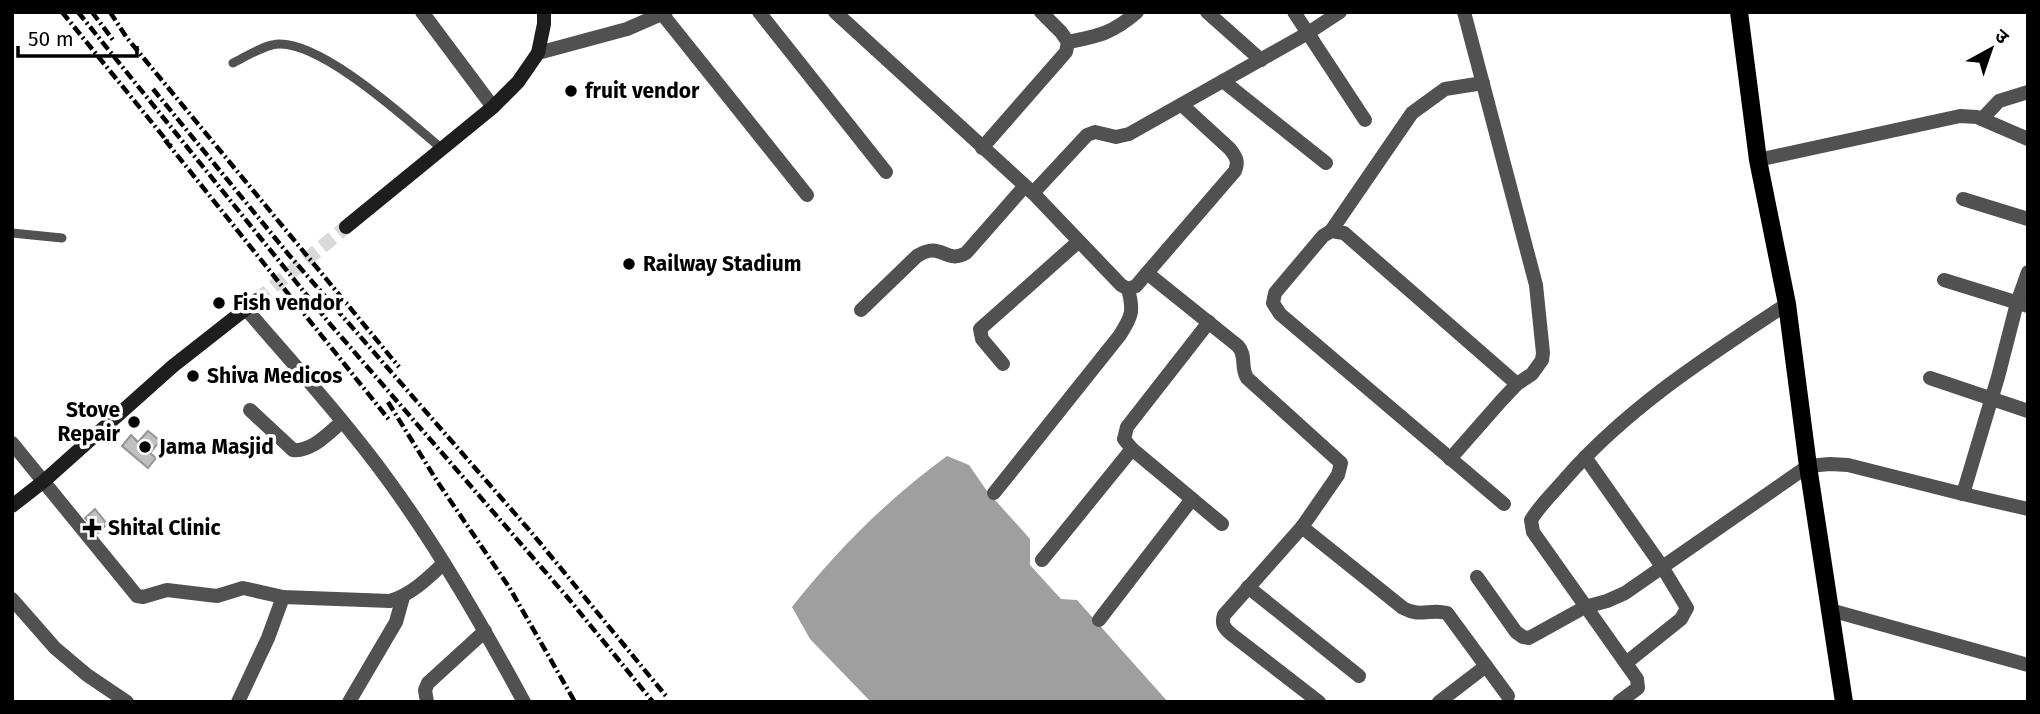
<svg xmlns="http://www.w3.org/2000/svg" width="2040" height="714" font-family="'Fira Sans','Noto Sans Devanagari',sans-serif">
<rect width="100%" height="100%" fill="#fff"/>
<!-- water -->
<path fill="#9f9f9f" d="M947,456L969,465L987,491L1030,539V565L1061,599L1077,600L1168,702H871L810,639L792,607C836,551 889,498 947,456Z"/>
<!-- building -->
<g fill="#c0c0c0" stroke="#959595" stroke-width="2">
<polygon points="148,431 160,441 150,453 156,458 148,468 122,446 131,435 138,442"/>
<polygon points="95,509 107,524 98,533 85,518"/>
</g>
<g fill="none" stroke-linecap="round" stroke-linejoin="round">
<!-- secondary-tunnel -->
<polyline stroke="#d9d9d9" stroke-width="14" stroke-dasharray="14 7" stroke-linecap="butt" points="257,300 346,227"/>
<!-- lane -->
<g stroke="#515151" stroke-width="9">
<path d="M233,63C245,57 259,48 272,45C315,34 410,122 442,149"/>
<polyline points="12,233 62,238"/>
</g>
<!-- street -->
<g stroke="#515151" stroke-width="14">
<polyline points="422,12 493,107"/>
<polyline points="759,12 886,172"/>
<path d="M835,12L1033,193L1121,285L1128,289L1136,286L1147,273L1238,346C1247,356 1240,366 1247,378L1341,463L1338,475L1302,527L1403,608C1421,618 1430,608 1447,613L1508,696"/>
<polyline points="1207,12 1261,60"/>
<polyline points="1294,12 1365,120"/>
<polyline points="663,15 807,195"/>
<path d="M1068,42C1099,36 1113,33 1137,12"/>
<polyline points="538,53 627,29 666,12"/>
<polyline points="1223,81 1326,163"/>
<polyline points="1982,119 1999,101 2028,92"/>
<polyline points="982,148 1066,52 1068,42 1061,32 1041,12"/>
<polyline points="1758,160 1960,116 1977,117 2028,139"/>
<polyline points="1033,193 1087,135 1095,132 1116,137 1129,134 1308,33 1340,12"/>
<polyline points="1963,199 2028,219"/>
<polyline points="1331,231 1412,113 1445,89 1483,83"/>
<path d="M1147,273L1235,171C1239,161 1236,157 1230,149L1182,105"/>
<polyline points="1944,280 2028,306"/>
<path d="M246,309C295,366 347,423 391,484C441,553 483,627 524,702"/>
<path d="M861,310L917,256C942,240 945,265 966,253L1024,187"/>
<polyline points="1209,322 1127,427 1124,439 1132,449 1222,524"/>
<polyline points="1003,364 982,339 980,329 1078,242"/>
<polyline points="1930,378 2028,411"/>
<path d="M250,410L293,450C312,452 328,433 342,422"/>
<path d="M12,443L137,596L143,597L167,590L217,596L243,588L283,597L390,601C412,594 427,579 444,563"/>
<polyline points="1585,457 1661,565 1687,608 1681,619 1626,663"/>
<polyline points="1450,459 1501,401 1517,384 1532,374 1542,360 1543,353 1536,285 1464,12"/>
<path d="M994,493L1120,335C1132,316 1134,311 1128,289"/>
<polyline points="1963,494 2028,509"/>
<polyline points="1504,504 1280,314 1273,303 1275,293 1323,236 1331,231 1344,233 1517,384"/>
<path d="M1302,527L1224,615C1221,624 1224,628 1231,634L1319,702"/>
<polyline points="1042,560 1132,449"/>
<polyline points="1477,577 1516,632 1523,637 1529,638 1585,607 1607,601 1625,593 1808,466 1830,464 1848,465 1963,494 1998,377 2017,303 2028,272"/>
<polyline points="1248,587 1359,676"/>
<polyline points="12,599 55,648 87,675 127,702"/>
<polyline points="1830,610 2028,665"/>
<polyline points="1099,620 1192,499"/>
<polyline points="238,702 268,638 283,597"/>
<polyline points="349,702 396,622 403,597"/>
<polyline points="427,702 425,690 428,683 485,631"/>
<polyline points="1439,702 1486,666"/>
<path d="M1619,702L1638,688L1637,679L1538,539L1533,532L1531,520C1540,505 1554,492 1565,479C1628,407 1708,356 1787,304"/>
</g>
<!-- secondary -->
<g stroke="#1e1e1e" stroke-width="14">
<polyline points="346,227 493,107 518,82 538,53 544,24 544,12"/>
<polyline points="12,506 44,481 173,366 257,300"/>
</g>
<!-- primary -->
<polyline stroke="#000" stroke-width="18" points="1739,12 1758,160 1787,304 1808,466 1844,702"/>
<!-- rail -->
<g stroke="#000" stroke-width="4.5" stroke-dasharray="10 3.5 2 3.5" stroke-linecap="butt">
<polyline points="62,12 171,146"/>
<polyline points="78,12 330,324 568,598 653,702"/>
<polyline points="92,12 113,40"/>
<polyline points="110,12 127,38 399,367"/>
<polyline points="153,89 289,255 531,532 666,696"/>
<polyline points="165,140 390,421"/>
<polyline points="388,402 437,481 509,587 575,702"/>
</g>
</g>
<!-- markers -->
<g fill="#000" stroke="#fff" stroke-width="2.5">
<circle cx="571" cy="91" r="7"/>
<circle cx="629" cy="264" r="7"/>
<circle cx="219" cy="303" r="7"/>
<circle cx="193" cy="376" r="7"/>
<circle cx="134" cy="422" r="7"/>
<circle cx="145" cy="447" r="7"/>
<path d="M88.5 517.5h7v7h7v7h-7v7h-7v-7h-7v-7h7z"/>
</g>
<g text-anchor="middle" stroke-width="7" stroke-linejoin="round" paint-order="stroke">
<!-- poi labels -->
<g font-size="21" font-weight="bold" fill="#000" stroke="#fff" text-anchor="start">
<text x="585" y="98">fruit vendor</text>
<text x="643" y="271">Railway Stadium</text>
<text x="233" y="310">Fish vendor</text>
<text x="207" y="383">Shiva Medicos</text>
<text x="120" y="417" text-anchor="end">Stove<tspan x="120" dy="24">Repair</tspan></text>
<text x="159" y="454">Jama Masjid</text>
<text x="108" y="535">Shital Clinic</text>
</g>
</g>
<!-- border -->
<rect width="2040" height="714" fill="none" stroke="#000000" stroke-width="28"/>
<!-- north arrow -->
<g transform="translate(1991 49) rotate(40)" stroke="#ffffff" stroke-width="5" paint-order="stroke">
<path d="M0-5L12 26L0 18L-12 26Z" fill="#000000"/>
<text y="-10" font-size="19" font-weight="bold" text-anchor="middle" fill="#000000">उ</text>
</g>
<!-- scale -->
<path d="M18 46v10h119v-10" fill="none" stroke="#000000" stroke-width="3.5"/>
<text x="28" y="46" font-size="21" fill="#000000" stroke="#ffffff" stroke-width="5" paint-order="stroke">50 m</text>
</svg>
